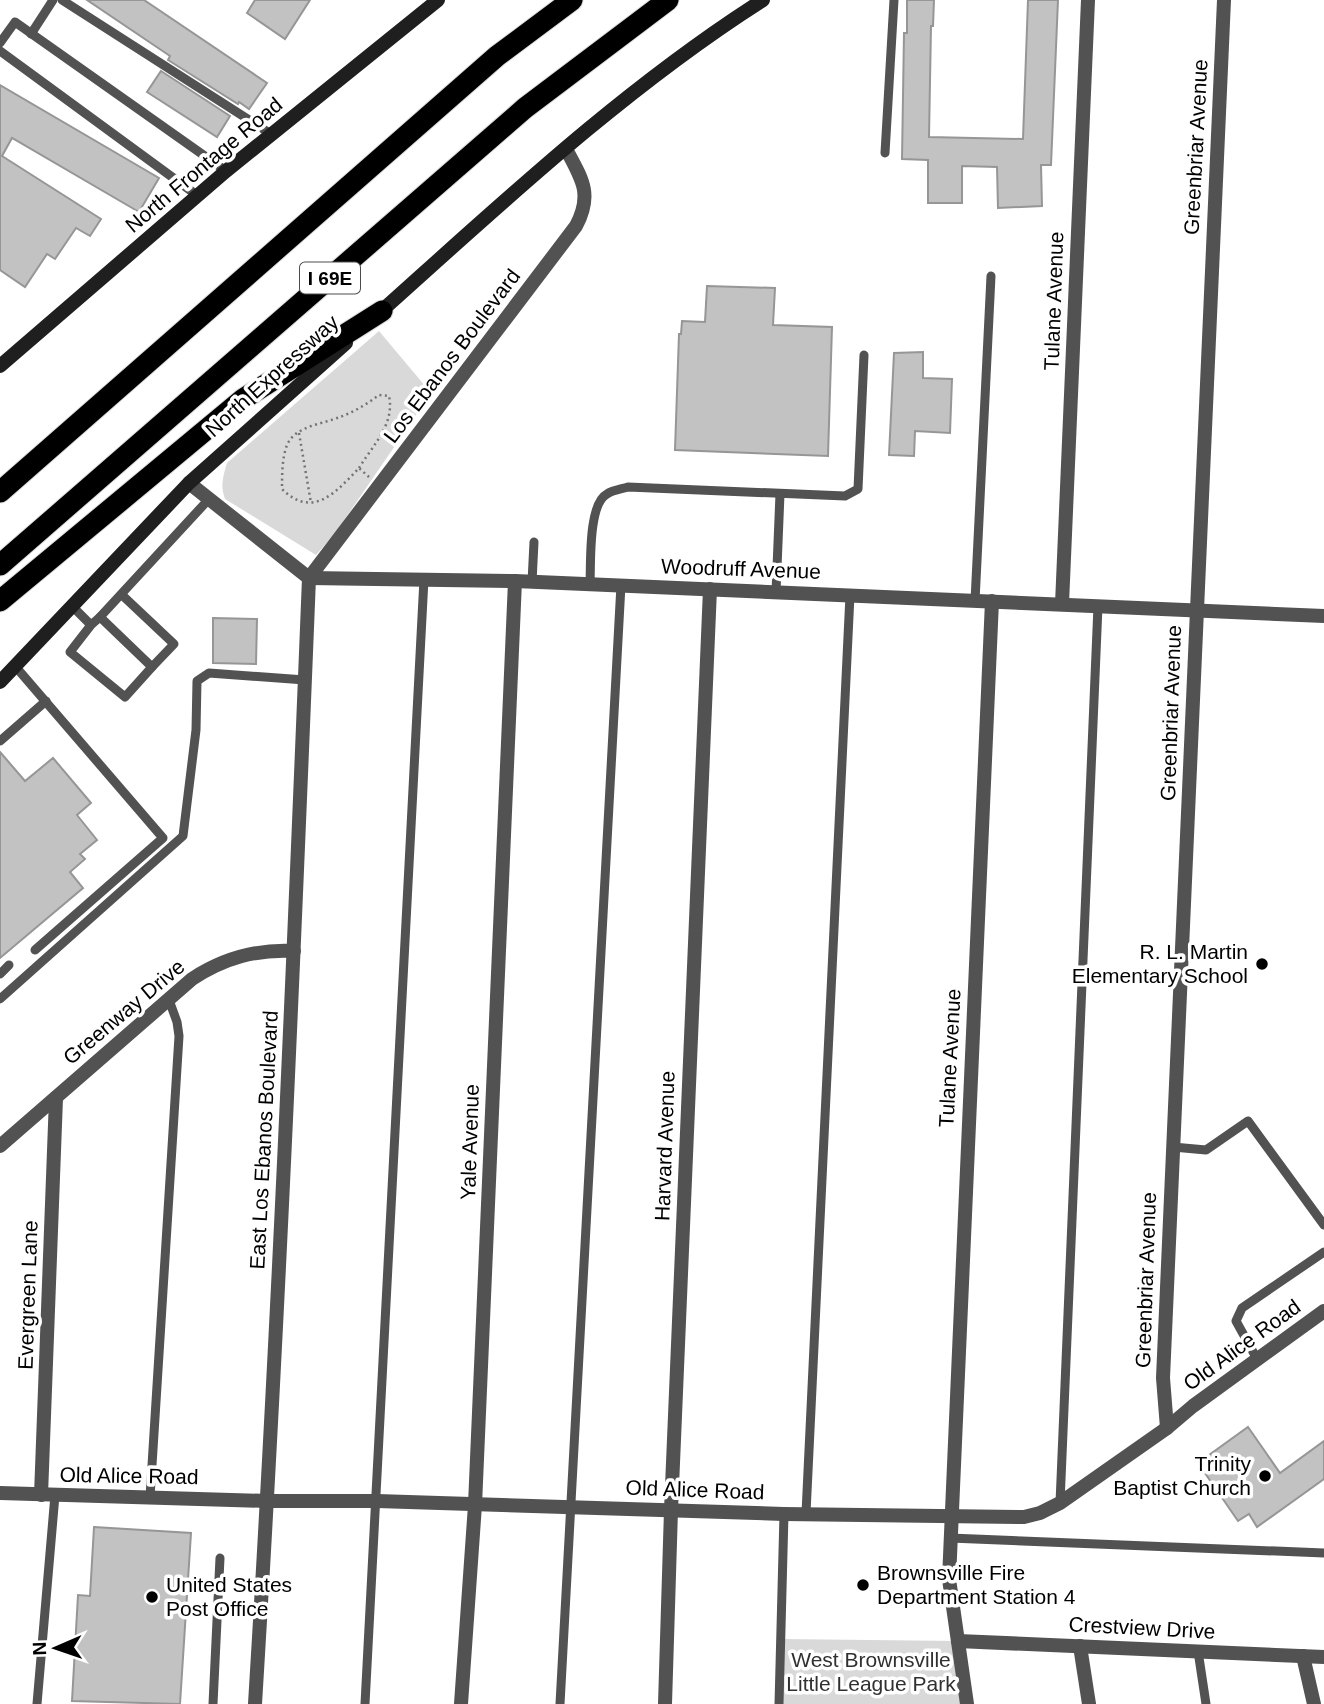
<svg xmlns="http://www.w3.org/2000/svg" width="1324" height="1704" font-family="Helvetica,sans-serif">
<rect width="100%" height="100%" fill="#fff"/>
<!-- green -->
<g fill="#d9d9d9">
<path d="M379,331L431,393L336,532L316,555L225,499C220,486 223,476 227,463Z"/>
<polygon points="782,1639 958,1641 967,1704 779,1704"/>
</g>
<!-- building -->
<g fill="#c2c2c2" stroke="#969696" stroke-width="2">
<polygon points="87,0 144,0 267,83 249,109 239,102 238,104 168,60 170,56"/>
<polygon points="255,0 310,0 285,39 247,13"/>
<polygon points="907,0 934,0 933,26 931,26 929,137 1023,139 1028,0 1058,0 1051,165 1041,165 1042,206 998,208 997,167 962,166 962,203 928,203 928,160 902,159 904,33 907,33"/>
<polygon points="161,71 230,116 217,137 147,92"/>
<polygon points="0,85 159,178 139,212 12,138 2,156 101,219 90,236 76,228 55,259 47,254 25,287 0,270"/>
<polygon points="707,286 775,288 773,325 832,327 828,456 675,450 679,334 681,334 682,321 705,322"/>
<polygon points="923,352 923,378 952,379 950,433 915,431 914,456 889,455 894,353"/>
<polygon points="213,618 257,619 256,664 213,663"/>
<polygon points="0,752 25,781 53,758 91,803 77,815 97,840 80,854 85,859 70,872 83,888 0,958"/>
<polygon points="1248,1427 1280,1473 1324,1441 1324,1479 1257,1527 1249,1514 1238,1521 1198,1463"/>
<polygon points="94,1527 191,1533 180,1704 72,1701 78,1595 90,1596"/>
</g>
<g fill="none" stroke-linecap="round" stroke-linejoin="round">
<defs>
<g id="motorway">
<polyline points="0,492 497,56 572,0"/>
<polyline points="0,565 525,108 668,0"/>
<polyline points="0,601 243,399 382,311"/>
</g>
</defs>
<!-- motorway casing -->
<use href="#motorway" stroke="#dbdbdb" stroke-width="23"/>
<!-- path -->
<g stroke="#747474" stroke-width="2.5" stroke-dasharray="2 3.5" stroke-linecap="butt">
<polyline points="299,433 311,503"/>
<path d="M359,468C373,445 395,424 389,396L379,395C367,404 354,412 340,417C323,424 295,426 287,445C282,458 282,475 282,489C313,520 337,491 359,468L369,477"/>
</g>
<!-- service -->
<g stroke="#525252" stroke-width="9">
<polyline points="62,0 271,134"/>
<polyline points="31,34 53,0"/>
<polyline points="0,43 15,22 226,171"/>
<polyline points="0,51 198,196"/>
<polyline points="885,153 894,0"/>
<polyline points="532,582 534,542"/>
<path d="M590,584C591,564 588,504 607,494C613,490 622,489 628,487L845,496L858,489L864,355"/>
<polyline points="776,592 780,494"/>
<polyline points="122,595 174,644 152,667"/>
<polyline points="975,601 991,276"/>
<polyline points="72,606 91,625 70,652 125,697 152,667 100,617 91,625"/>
<polyline points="100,617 209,499"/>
<polyline points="15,666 163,838 35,950"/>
<polyline points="0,741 46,701"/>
<polyline points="0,974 9,965"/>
<polyline points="0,999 183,836 196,730 197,681 209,673 305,680"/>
<polyline points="1173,1147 1206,1150 1248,1121 1324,1225"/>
<polyline points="1257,1359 1236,1321 1242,1308 1324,1252"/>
<polyline points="150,1497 179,1036 177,1022 169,1000"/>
<polyline points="1060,1503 1098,606"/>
<polyline points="806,1513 850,595"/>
<polyline points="950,1538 1324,1553"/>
<polyline points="1198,1651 1206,1704"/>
<polyline points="37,1704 55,1495"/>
<polyline points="213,1704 220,1558"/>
<polyline points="365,1704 424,579"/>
<polyline points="560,1704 621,585"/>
<polyline points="779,1704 784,1514"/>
</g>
<!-- minor -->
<g stroke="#525252" stroke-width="14">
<polyline points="309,578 515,581 1324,616"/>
<path d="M309,578L576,226C593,194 582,179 566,149"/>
<polyline points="1062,604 1088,0"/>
<path d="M0,1146L192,979C224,958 256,949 294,951"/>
<polyline points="1167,1428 1163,1378 1224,0"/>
<polyline points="41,1495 56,1098"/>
<polyline points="958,1641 1324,1657"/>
<polyline points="1080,1646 1089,1704"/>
<polyline points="1303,1656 1314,1704"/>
<polyline points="461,1704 475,1505 515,581"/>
<polyline points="665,1704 671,1510 710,589"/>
<polyline points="967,1704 949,1579 992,601"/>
</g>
<!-- tertiary -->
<g stroke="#525252" stroke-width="14">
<path d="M189,483L309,578C294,953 278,1329 255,1704"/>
<polyline points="0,1493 267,1501 377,1501 784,1514 1024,1517 1040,1513 1060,1503 1167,1428 1193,1406 1324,1311"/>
</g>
<!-- secondary -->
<g stroke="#1f1f1f" stroke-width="14">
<path d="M377,315C500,205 623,89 763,0"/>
<polyline points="0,366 226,171 438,0"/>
<polyline points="0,682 189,483 346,343"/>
</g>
<!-- motorway -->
<use href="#motorway" stroke="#000" stroke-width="21"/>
</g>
<!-- markers -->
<g fill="#000" stroke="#fff" stroke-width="2.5">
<circle cx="1262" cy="964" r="7"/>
<circle cx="1265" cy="1476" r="7"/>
<circle cx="863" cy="1585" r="7"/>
<circle cx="152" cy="1597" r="7"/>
</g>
<g text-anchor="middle" stroke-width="7" stroke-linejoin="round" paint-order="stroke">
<!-- shield labels -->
<rect fill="#fff" stroke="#4c4c4c" stroke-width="2" x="300" y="262.5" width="60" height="31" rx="5"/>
<g font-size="19" font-weight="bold" fill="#000">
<text x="330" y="285">I 69E</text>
</g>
<!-- street labels -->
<g font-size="21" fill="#000" stroke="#fff">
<text transform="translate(1196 147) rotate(-87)" y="7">Greenbriar Avenue</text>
<text transform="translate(204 165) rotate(-40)" y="7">North Frontage Road</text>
<text transform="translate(1054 301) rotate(-88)" y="7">Tulane Avenue</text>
<text transform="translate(452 356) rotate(-53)" y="7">Los Ebanos Boulevard</text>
<text transform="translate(272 376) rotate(-42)" y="7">North Expressway</text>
<text transform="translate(741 569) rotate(2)" y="7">Woodruff Avenue</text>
<text transform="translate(1171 713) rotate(-88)" y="7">Greenbriar Avenue</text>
<text transform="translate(124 1012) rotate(-40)" y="7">Greenway Drive</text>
<text transform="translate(950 1058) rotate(-87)" y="7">Tulane Avenue</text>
<text transform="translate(264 1140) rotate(-87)" y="7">East Los Ebanos Boulevard</text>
<text transform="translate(470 1142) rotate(-88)" y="7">Yale Avenue</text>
<text transform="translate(665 1146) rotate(-88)" y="7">Harvard Avenue</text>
<text transform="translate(1146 1280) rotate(-88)" y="7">Greenbriar Avenue</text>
<text transform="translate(28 1295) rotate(-88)" y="7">Evergreen Lane</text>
<text transform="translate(1242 1345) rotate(-36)" y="7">Old Alice Road</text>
<text transform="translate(129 1476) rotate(1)" y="7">Old Alice Road</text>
<text transform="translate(695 1490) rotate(2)" y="7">Old Alice Road</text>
<text transform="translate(1142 1628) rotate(3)" y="7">Crestview Drive</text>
</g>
<!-- poi labels -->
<g font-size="21" fill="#000" stroke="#fff" text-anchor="end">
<text x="1248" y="959">R. L. Martin<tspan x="1248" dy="24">Elementary School</tspan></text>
<text x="1251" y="1471">Trinity<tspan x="1251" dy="24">Baptist Church</tspan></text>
<text x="877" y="1580" text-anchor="start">Brownsville Fire<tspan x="877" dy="24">Department Station 4</tspan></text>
<text x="166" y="1592" text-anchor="start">United States<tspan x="166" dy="24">Post Office</tspan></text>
</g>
<!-- park labels -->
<g font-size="21" fill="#303030" stroke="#fff">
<text x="871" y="1667">West Brownsville<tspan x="871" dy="24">Little League Park</tspan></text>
</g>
</g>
<!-- north arrow -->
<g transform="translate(56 1648) rotate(268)" stroke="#ffffff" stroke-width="5" paint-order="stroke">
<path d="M0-5L12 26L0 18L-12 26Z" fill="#000000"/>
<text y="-10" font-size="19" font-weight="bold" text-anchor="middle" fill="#000000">N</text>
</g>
</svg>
